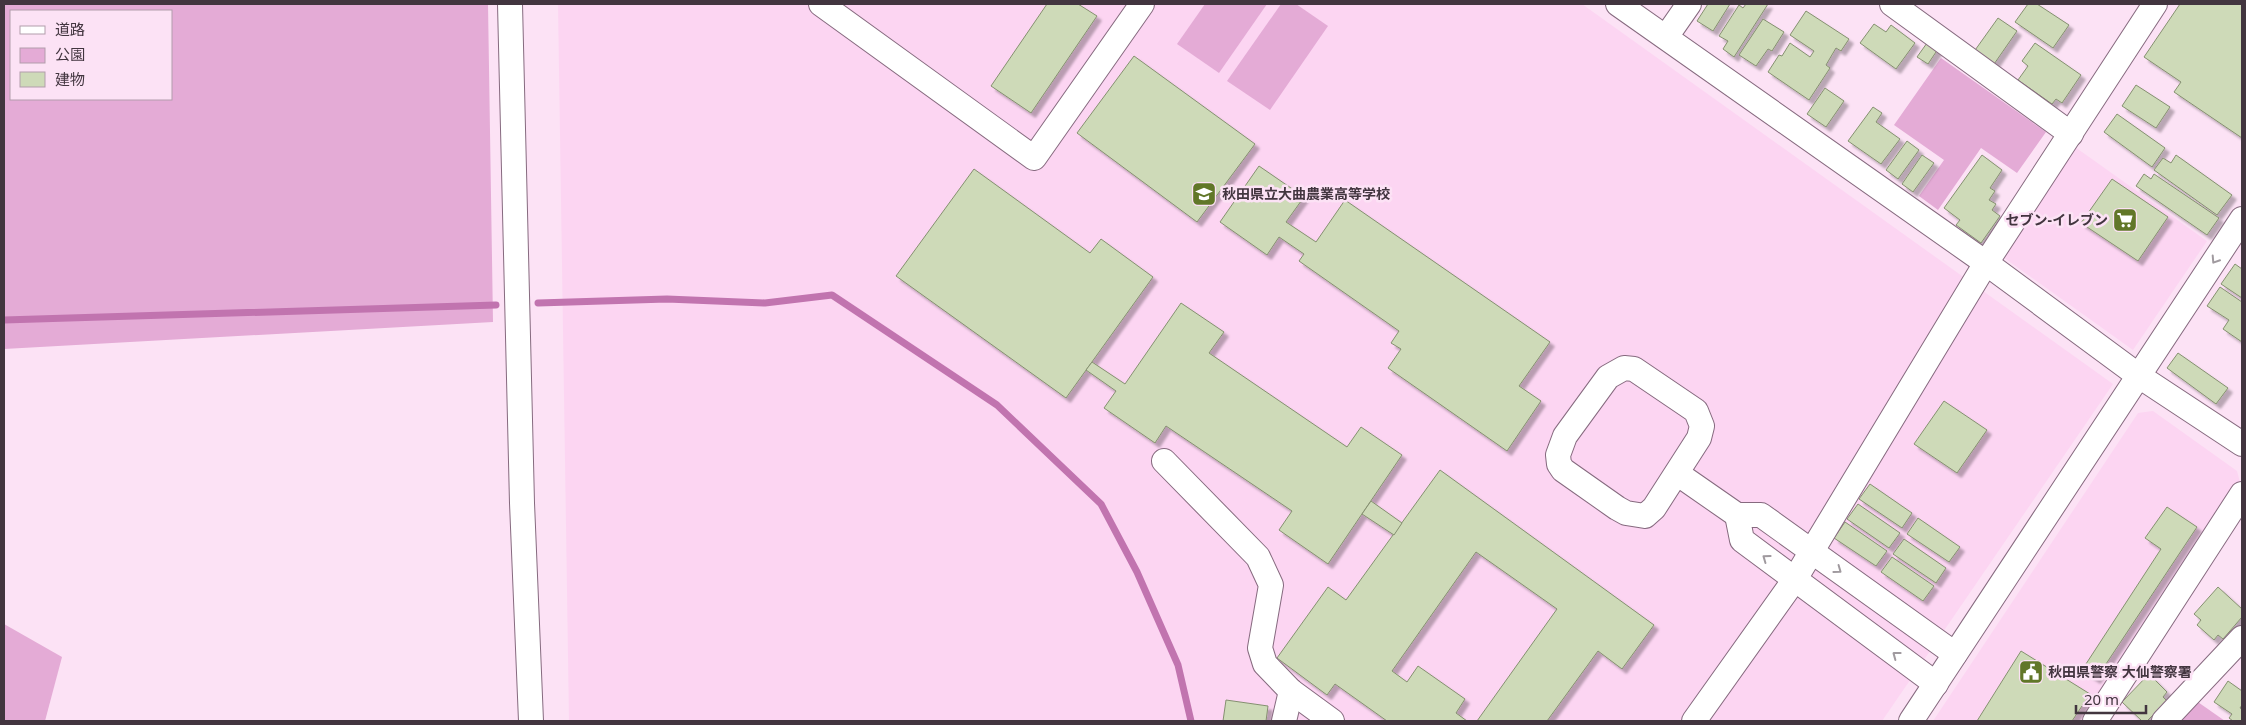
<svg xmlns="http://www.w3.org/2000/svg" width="2246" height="725" font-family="'Noto Sans','Noto Sans JP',sans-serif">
<defs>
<filter id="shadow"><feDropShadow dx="4.5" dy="4.5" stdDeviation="1" flood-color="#0004"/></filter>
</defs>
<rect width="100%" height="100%" fill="#fce2f5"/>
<!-- built -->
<g fill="#fcd5f2">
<polygon points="558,4 1582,4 2113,384 1882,721 569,721"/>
<polygon points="2075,147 2207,241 2133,350 2000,255"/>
<polygon points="2153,411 2237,471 2240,482 2085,721 1933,721 2138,413"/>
</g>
<!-- green -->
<g fill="#e4abd6" fill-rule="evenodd">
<path d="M4,4H488L493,322L4,349ZM11,11H171V99H11Z"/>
<polygon points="1205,4 1267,4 1219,73 1177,44"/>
<polygon points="1281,4 1296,4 1328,26 1270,110 1227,81"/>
<polygon points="1941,58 2046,132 2017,173 1981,148 1938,210 1919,196 1944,160 1894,125"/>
<polygon points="4,624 62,657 45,721 4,721"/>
<polygon points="2195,700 2225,721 2184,721 2181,719"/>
</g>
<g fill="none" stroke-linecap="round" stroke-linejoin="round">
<!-- stream -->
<g stroke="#c174af" stroke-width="7">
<polyline points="538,303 667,299 765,303 832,295 997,405 1101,504 1137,572 1178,665 1191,721"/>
<polyline points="4,320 496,305"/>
</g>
</g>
<!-- building -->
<g fill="#cedab8" stroke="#859070" filter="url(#shadow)">
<polygon points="1047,4 1078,4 1097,16 1031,113 991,86"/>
<polygon points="1708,4 1730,4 1713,31 1697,21"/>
<polygon points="1746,4 1768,4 1734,57 1723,49 1728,41 1719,36 1739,5 1743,8"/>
<polygon points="2028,4 2037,4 2069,25 2053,48 2015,22"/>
<polygon points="2180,4 2242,4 2242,138 2174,92 2181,82 2144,57"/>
<polygon points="1806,11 1849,39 1841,51 1836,48 1826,65 1830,68 1809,100 1768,72 1779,55 1782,56 1790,43 1810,57 1814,51 1790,35"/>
<polygon points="1998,18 2017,31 1992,67 1973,53"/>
<polygon points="1763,19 1784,32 1772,51 1768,49 1756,66 1739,55"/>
<polygon points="1874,24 1886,32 1891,25 1915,43 1896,69 1860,43"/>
<polygon points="1927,43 1938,49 1928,64 1917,57"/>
<polygon points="2035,43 2081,75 2062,103 2056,99 2052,104 2018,80 2028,66 2022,61"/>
<polygon points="1134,56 1255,144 1197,222 1077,133"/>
<polygon points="2136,85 2170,107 2156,128 2122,106"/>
<polygon points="1825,88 1844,101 1826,127 1807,114"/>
<polygon points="1873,107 1882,113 1876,122 1900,139 1881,164 1848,141"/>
<polygon points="2117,114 2165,148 2152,167 2104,132"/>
<polygon points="1907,141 1919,150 1898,179 1886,170"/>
<polygon points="1922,155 1934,163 1913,192 1902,184"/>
<polygon points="1982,155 2002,170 1990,188 1995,191 1989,200 1996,204 1992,210 2000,216 1981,243 1956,225 1960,220 1944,208"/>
<polygon points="2176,155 2232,195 2217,215 2154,170 2163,158 2171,163"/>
<polygon points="1259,166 1304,197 1286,222 1316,242 1345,200 1550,342 1519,386 1541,401 1507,451 1388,368 1401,349 1391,343 1399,331 1299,261 1304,254 1279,237 1267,255 1220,222"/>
<polygon points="974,169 1090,253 1101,239 1153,277 1066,398 896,276"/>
<polygon points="2144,174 2151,179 2154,174 2219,218 2207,235 2136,186"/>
<polygon points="2112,179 2168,217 2138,261 2081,223"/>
<polygon points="2235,264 2242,269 2242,298 2221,284"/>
<polygon points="2220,287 2242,302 2242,342 2223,329 2229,320 2207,306"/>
<polygon points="1181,303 1224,332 1209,353 1347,447 1361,427 1402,455 1328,564 1279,530 1292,511 1166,426 1155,443 1104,408 1116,391 1086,370 1092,362 1125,384"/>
<polygon points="2178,353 2228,388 2216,404 2167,368"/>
<polygon points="1944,401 1987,430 1957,473 1914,444"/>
<polygon points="1440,470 1654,625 1622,669 1598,651 1547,721 1477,721 1557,609 1476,552 1392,671 1407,682 1418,666 1465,699 1456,713 1467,721 1387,721 1335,684 1327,695 1277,658 1328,587 1346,600"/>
<polygon points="1870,484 1912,513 1902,528 1859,499"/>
<polygon points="1371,501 1402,523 1394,535 1362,514"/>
<polygon points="1858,504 1900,533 1889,548 1847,519"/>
<polygon points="2167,507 2197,527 2096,679 2082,670 2161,549 2145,538"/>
<polygon points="1918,518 1960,547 1949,562 1907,534"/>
<polygon points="1845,522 1887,551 1876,566 1834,538"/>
<polygon points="1904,539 1946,568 1936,583 1893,554"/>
<polygon points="1892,557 1934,586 1923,601 1881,572"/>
<polygon points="2218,587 2242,609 2242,617 2223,639 2218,635 2214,640 2197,625 2201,620 2194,614"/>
<polygon points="2021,651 2090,694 2072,721 1977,721"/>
<polygon points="2149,674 2167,692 2163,697 2167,701 2147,721 2142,721 2122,702"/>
<polygon points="2228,681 2242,691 2242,705 2240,708 2242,709 2242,721 2233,721 2229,718 2232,714 2214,702"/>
<polygon points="1226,700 1268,706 1266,721 1223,721"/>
</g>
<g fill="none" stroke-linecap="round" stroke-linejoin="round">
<defs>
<g id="minor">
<polyline points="510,4 522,503 531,721"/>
<polyline points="821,4 1034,158 1142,4"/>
<polyline points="1618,4 1986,263 2139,376 2242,444"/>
<polyline points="1892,4 2071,134"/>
<polyline points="1666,37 1689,4"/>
<polygon points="1624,368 1634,369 1696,411 1702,426 1699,438 1654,508 1645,516 1626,513 1617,508 1563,470 1559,464 1558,455 1565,436 1608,377"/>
<polyline points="1164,461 1258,557 1271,585 1260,648 1265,664 1291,691 1332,721"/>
<polyline points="1678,474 1737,515 1761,515 1955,654"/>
<polyline points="1737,515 1742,540 1936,684"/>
<polyline points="1284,721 1291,691"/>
<polyline points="1694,721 1795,579 1986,263 2155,4"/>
<polyline points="1911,721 2242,219"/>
<polyline points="2095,721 2242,494"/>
<polyline points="2164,721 2242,638"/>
</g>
</defs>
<!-- minor casing -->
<use href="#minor" stroke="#866a7f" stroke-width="26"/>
<!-- minor -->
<use href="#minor" stroke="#fff" stroke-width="24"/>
</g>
<!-- one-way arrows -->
<defs><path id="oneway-chevron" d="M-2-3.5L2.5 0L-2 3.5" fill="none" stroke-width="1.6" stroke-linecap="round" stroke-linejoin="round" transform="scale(1.25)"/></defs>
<g stroke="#a09a9f">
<use href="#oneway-chevron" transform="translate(2215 260) rotate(123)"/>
<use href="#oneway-chevron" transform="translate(1766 558) rotate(-144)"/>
<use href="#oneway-chevron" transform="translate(1838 570) rotate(36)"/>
<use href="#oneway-chevron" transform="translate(1896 655) rotate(-143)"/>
</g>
<!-- icons -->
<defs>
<symbol id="school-square" viewBox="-11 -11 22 22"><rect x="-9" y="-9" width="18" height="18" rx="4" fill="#617728" stroke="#fce2f5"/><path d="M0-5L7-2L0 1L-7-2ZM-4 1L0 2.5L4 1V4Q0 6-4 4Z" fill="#fff"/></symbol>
<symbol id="supermarket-square" viewBox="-11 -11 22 22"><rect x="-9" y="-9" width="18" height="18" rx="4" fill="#617728" stroke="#fce2f5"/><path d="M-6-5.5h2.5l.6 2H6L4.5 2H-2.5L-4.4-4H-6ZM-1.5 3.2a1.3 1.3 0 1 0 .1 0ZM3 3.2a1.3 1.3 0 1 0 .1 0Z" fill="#fff"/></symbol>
<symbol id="civic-square" viewBox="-11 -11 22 22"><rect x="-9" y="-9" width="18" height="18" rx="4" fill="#617728" stroke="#fce2f5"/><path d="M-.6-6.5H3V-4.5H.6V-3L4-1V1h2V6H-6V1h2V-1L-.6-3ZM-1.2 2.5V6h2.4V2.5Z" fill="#fff"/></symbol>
</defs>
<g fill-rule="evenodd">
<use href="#school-square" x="1190" y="180" width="28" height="28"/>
<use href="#supermarket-square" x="2111" y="206" width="28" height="28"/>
<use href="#civic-square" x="2017" y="658" width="28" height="28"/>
</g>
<g text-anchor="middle" stroke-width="5" stroke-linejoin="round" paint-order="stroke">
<!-- poi labels -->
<g font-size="14" font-weight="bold" fill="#42353f" stroke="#fce2f5" text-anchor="start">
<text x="1222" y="199">秋田県立大曲農業高等学校</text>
<text x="2108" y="225" text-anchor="end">セブン-イレブン</text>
<text x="2048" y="677">秋田県警察 大仙警察署</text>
</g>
</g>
<!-- border -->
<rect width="2246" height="725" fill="none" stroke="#42353f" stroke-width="10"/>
<!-- legend -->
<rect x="10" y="10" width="162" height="90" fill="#fce2f5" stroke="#b29dac"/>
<rect x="20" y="26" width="25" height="8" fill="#ffffff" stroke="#b29dac"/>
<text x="55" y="35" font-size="15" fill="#42353f">道路</text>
<rect x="20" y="48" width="25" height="15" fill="#e4abd6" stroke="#b29dac"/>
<text x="55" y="60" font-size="15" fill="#42353f">公園</text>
<rect x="20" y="72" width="25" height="15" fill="#cedab8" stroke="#b29dac"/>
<text x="55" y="85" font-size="15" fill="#42353f">建物</text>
<!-- scale -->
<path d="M2076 705v8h70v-8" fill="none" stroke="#42353f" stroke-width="2.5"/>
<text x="2084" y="705" font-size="15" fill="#42353f" stroke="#fce2f5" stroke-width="4" paint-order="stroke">20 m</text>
</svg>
